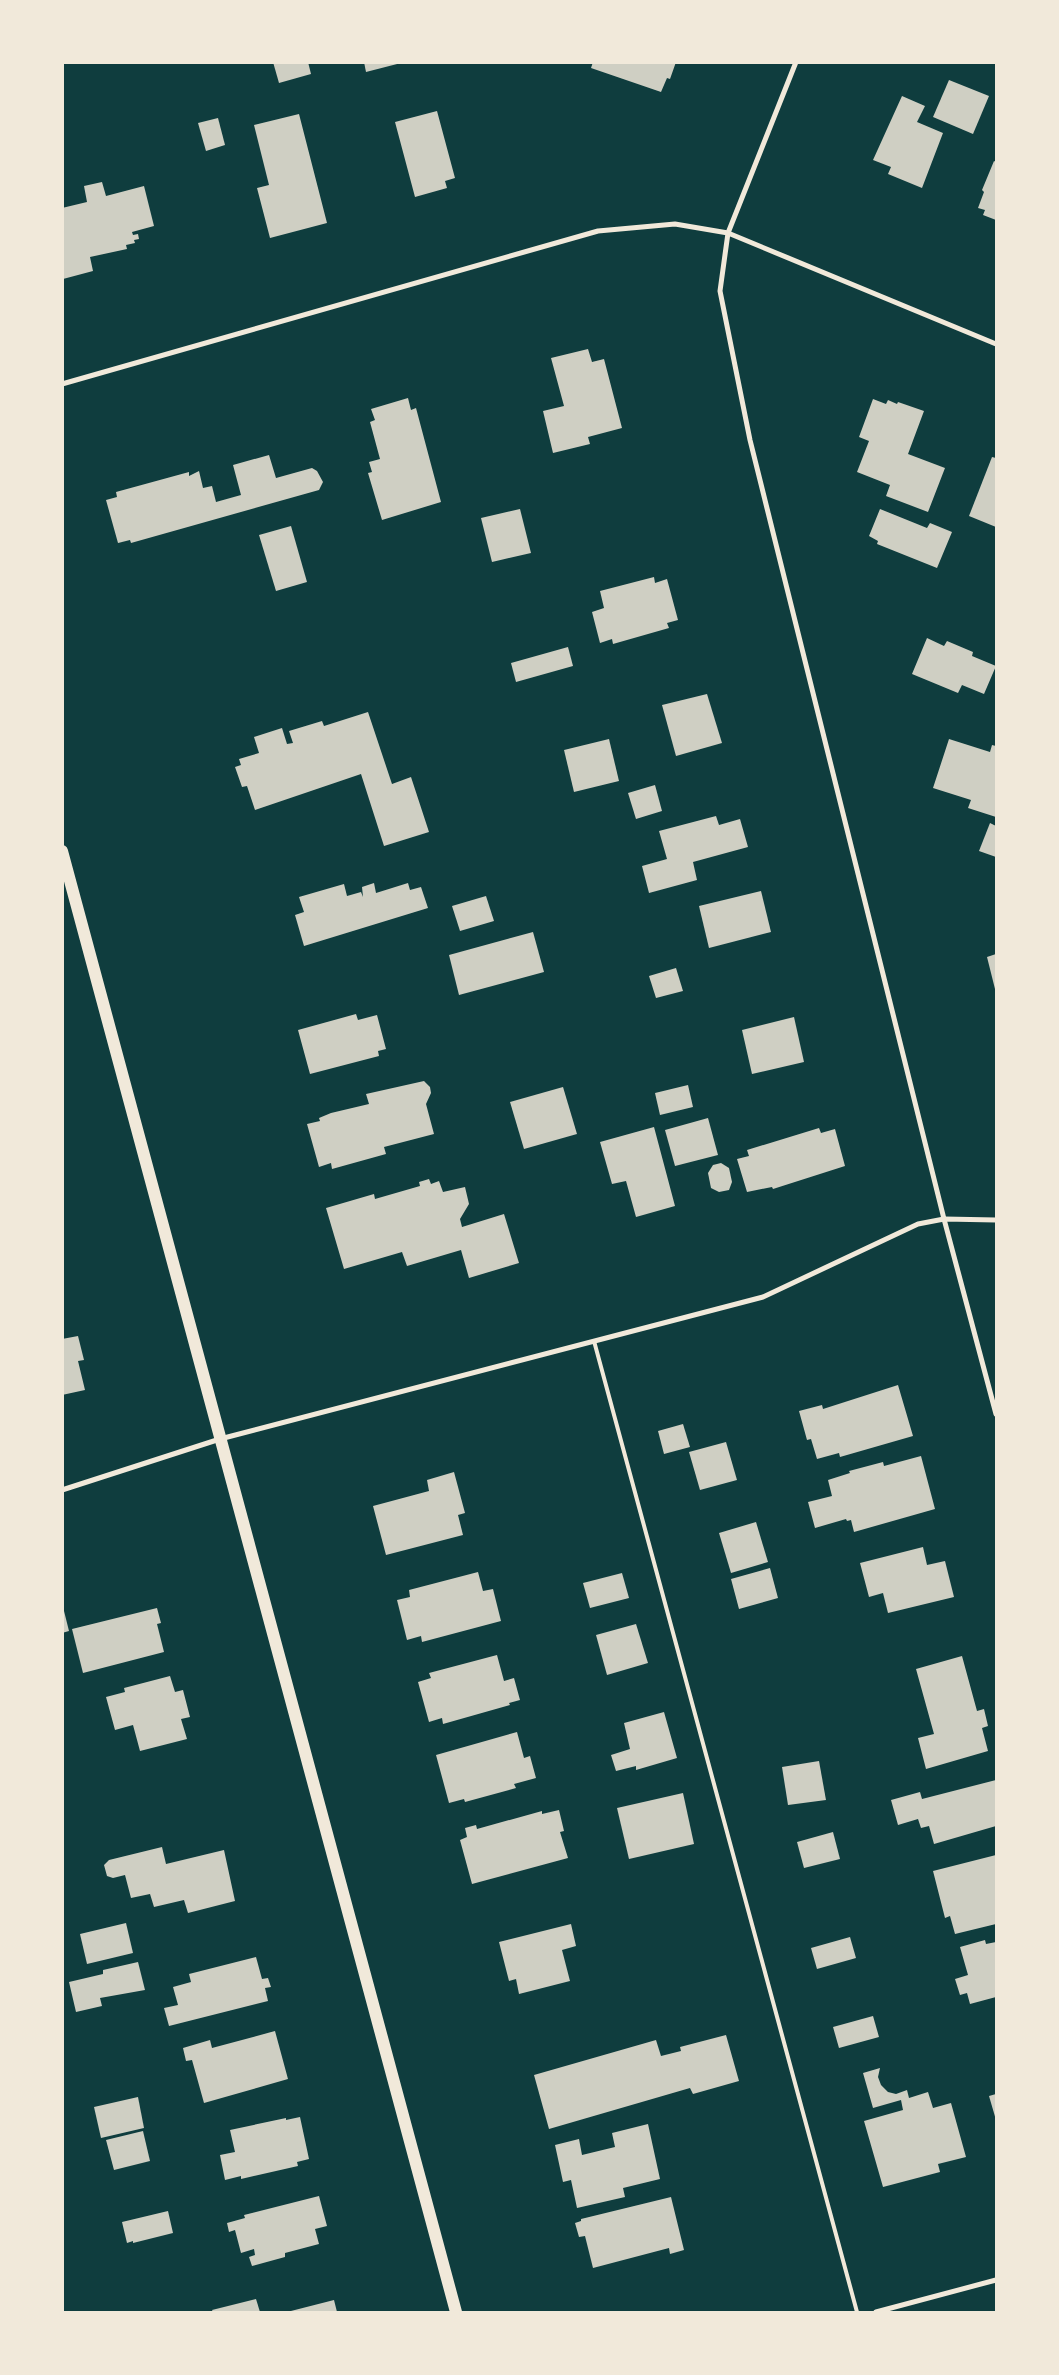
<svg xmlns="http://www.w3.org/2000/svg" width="1059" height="2375" font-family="Arial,sans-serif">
<rect width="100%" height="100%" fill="#0f3d3e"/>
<!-- building -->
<g fill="#cfcfc3">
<polygon points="273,62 308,62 311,74 279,83"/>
<polygon points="364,62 401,62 401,63 366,72"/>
<polygon points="593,62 676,62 670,79 667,78 661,92 591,68"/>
<polygon points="949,80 989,96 973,134 933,117"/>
<polygon points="902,96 925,106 917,122 943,133 922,188 888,174 891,167 873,160"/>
<polygon points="437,111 455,178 445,181 447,188 415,197 395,122"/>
<polygon points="299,114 327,223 270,238 257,188 269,185 254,125"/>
<polygon points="218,118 225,145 206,151 198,123"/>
<polygon points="994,161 996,162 996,220 983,215 985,210 978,208 984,192 982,190"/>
<polygon points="102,182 106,196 144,186 154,226 132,232 133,235 138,234 139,239 134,240 135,243 126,245 127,249 90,257 93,271 63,279 62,208 87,202 84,186"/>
<polygon points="588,349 592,362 604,359 622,428 588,437 590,444 553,453 543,411 564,406 551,358"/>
<polygon points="408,398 411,410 416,408 441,502 382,520 368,473 372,472 369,462 380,459 370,422 375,420 371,409"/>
<polygon points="873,399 886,404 888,400 897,404 898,402 924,411 908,454 945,468 928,512 886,496 890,485 857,472 869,441 859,437"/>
<polygon points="269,455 276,478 312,468 317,471 323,482 319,490 131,543 130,540 118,543 106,500 117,497 116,492 189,472 189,476 199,471 203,488 212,486 216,502 241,495 233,465"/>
<polygon points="992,457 996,458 996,527 969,516"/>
<polygon points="520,509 531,553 492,562 481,518"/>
<polygon points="880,509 927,528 930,523 952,532 937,568 877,544 878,541 869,536"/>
<polygon points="291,526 307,582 276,591 259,535"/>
<polygon points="654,577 655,583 667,579 678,620 667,623 669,628 613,644 612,639 600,643 592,612 604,608 600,591"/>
<polygon points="927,638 944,646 947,641 973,652 972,656 996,666 984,694 962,685 958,693 912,674"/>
<polygon points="568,647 573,666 516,682 511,663"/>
<polygon points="707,694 722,743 676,756 662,705"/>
<polygon points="368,712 392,784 411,777 429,832 384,846 361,774 255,810 247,786 242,787 235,767 241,765 239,759 259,753 254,737 282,728 287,744 293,743 289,731 322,721 324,726"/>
<polygon points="609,739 619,781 574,792 564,750"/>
<polygon points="949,739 990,752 992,745 996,746 996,817 968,808 971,800 933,788"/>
<polygon points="655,785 662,811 636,819 628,793"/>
<polygon points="716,816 719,825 740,819 748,847 693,862 697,880 649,893 642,866 667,859 659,831"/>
<polygon points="990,823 996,826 996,857 979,851"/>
<polygon points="374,883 376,893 408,883 410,890 421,887 428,908 304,946 295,915 304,912 299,897 344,884 347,896 361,892 363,897 362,887"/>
<polygon points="761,891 771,932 709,948 699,906"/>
<polygon points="486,896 494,921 460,931 452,906"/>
<polygon points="533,932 544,972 459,995 449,955"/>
<polygon points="996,954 996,993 987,957"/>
<polygon points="676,968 683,991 656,998 649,976"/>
<polygon points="356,1014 358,1020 377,1015 386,1049 378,1051 379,1056 310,1074 298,1030"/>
<polygon points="794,1017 804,1062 752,1074 742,1030"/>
<polygon points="424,1081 430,1087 431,1093 426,1104 434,1134 384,1147 386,1154 332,1169 331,1163 319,1167 307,1124 320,1121 319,1118 331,1113 369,1104 366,1094"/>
<polygon points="688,1085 693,1107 660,1115 655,1093"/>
<polygon points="563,1087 577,1134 524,1149 510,1102"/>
<polygon points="708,1118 718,1155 675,1166 665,1130"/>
<polygon points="654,1127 675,1206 636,1217 626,1181 612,1184 600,1142"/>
<polygon points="819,1128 821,1133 835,1129 845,1166 773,1189 772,1187 747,1192 737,1159 749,1156 747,1150"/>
<polygon points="721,1163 729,1168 732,1182 729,1190 719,1192 711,1188 708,1173 713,1165"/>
<polygon points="429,1179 431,1184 439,1181 443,1192 465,1187 469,1204 460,1219 462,1227 504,1214 519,1263 469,1278 461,1250 407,1266 402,1252 344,1269 326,1208 374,1194 375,1199 420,1186 419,1182"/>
<polygon points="78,1336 84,1360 78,1361 85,1390 62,1395 62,1339"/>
<polygon points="898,1385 913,1436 840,1457 839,1453 817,1459 811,1439 807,1440 799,1411 822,1405 823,1409"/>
<polygon points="683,1424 690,1447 664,1454 658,1431"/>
<polygon points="726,1442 737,1480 700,1490 689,1452"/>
<polygon points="921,1456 935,1509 854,1532 851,1520 847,1521 846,1519 815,1528 808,1502 832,1496 828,1480 850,1473 849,1471 883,1462 884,1466"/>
<polygon points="454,1472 465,1513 458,1515 463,1535 386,1555 373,1506 429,1491 427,1480"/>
<polygon points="756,1522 768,1562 731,1573 719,1533"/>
<polygon points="923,1547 927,1565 945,1561 954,1597 888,1613 883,1593 869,1597 860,1563"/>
<polygon points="770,1568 778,1598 739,1609 731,1579"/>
<polygon points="478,1572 483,1591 493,1589 501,1621 422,1642 421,1636 407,1640 397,1600 410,1597 409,1590"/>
<polygon points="622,1573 629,1598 590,1608 583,1583"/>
<polygon points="63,1607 69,1631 62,1633 62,1608"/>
<polygon points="157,1608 161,1623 157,1624 164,1652 83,1673 72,1629"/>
<polygon points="636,1624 648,1663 607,1675 596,1635"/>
<polygon points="497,1655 504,1681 514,1678 520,1700 509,1703 510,1705 443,1724 442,1718 429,1722 418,1682 431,1678 429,1673"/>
<polygon points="962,1656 977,1711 984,1709 988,1726 982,1728 988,1751 926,1769 918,1738 934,1734 916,1669"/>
<polygon points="170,1676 175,1692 183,1690 190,1717 181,1719 187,1739 140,1751 133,1725 115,1730 106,1697 125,1692 124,1688"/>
<polygon points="664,1712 677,1758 636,1770 636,1766 616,1771 611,1755 630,1749 624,1723"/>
<polygon points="517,1732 524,1758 530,1756 536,1778 514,1784 516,1788 465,1802 464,1799 449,1803 436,1755"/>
<polygon points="819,1761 826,1800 788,1805 782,1767"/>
<polygon points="996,1780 996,1826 934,1844 929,1826 921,1828 918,1819 898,1825 891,1800 920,1792 922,1799"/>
<polygon points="683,1793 694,1844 629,1859 617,1808"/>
<polygon points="559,1810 564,1831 560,1832 568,1858 472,1884 460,1840 467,1837 465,1828 476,1825 477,1829 542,1811 542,1814"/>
<polygon points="833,1832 840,1859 804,1868 797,1842"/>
<polygon points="162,1847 166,1864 224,1850 235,1901 188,1913 184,1900 154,1907 150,1894 131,1898 125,1875 113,1878 107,1876 104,1865 109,1860"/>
<polygon points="996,1855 996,1924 955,1934 950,1916 945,1918 933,1871"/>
<polygon points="126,1923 133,1953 87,1964 80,1934"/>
<polygon points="571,1924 576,1946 562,1950 570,1981 519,1994 516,1979 509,1981 499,1942"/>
<polygon points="850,1937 856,1958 817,1969 811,1948"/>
<polygon points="985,1940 986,1944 996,1942 996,1997 970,2004 967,1993 960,1995 955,1979 968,1975 960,1947"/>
<polygon points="256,1957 262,1979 268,1978 271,1987 265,1988 268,2001 169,2026 164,2008 178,2005 173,1987 191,1982 189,1974"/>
<polygon points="138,1962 145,1990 100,1998 102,2006 76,2012 69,1982 103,1974 103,1970"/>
<polygon points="873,2016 879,2037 839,2048 833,2027"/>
<polygon points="275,2031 288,2079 204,2103 192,2060 186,2061 183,2048 210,2040 212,2048"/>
<polygon points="726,2035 739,2081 693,2094 690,2088 549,2129 534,2075 656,2040 661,2056 681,2051 680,2047"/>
<polygon points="880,2068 878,2077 881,2085 888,2092 896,2094 907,2090 909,2098 928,2092 933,2108 951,2103 966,2157 938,2164 940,2172 883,2187 864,2121 903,2110 901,2100 873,2108 863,2073"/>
<polygon points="996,2094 996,2120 989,2096"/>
<polygon points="138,2097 144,2128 101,2138 94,2107"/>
<polygon points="300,2117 309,2159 297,2162 298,2166 241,2179 241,2176 225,2180 220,2155 235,2152 230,2130 286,2118 286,2120"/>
<polygon points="648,2124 660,2179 623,2188 625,2197 577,2208 571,2180 563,2182 555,2145 579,2139 582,2155 615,2147 612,2133"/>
<polygon points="143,2131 150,2161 114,2170 106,2140"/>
<polygon points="319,2196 327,2226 315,2229 319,2244 285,2253 285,2257 252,2266 249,2257 255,2255 254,2249 241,2253 235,2230 229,2232 227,2223 245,2218 244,2215"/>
<polygon points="671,2197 684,2250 670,2254 669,2248 593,2268 585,2236 579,2237 575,2223 581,2221 581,2219"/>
<polygon points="168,2211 173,2233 133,2243 133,2241 127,2243 122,2222"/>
<polygon points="256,2299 260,2312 213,2312 212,2310"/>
<polygon points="334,2300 337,2312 287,2312"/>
</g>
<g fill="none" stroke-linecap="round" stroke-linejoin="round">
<!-- service -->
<polyline stroke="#f1e9da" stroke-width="4" points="594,1341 857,2312"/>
<!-- minor -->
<g stroke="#f1e9da" stroke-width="5">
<polyline points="796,62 728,233 720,291 750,440 944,1219 996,1414"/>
<polyline points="62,384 598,231 675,224 728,233 996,344"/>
<polyline points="62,1490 220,1439 763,1297 918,1224 944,1219 996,1220"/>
<polyline points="876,2312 996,2280"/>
</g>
<!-- primary -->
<polyline stroke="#f1e9da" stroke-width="12" points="62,851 456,2312"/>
</g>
<!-- border -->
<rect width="1059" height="2375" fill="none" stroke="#f1e9da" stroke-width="128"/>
</svg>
